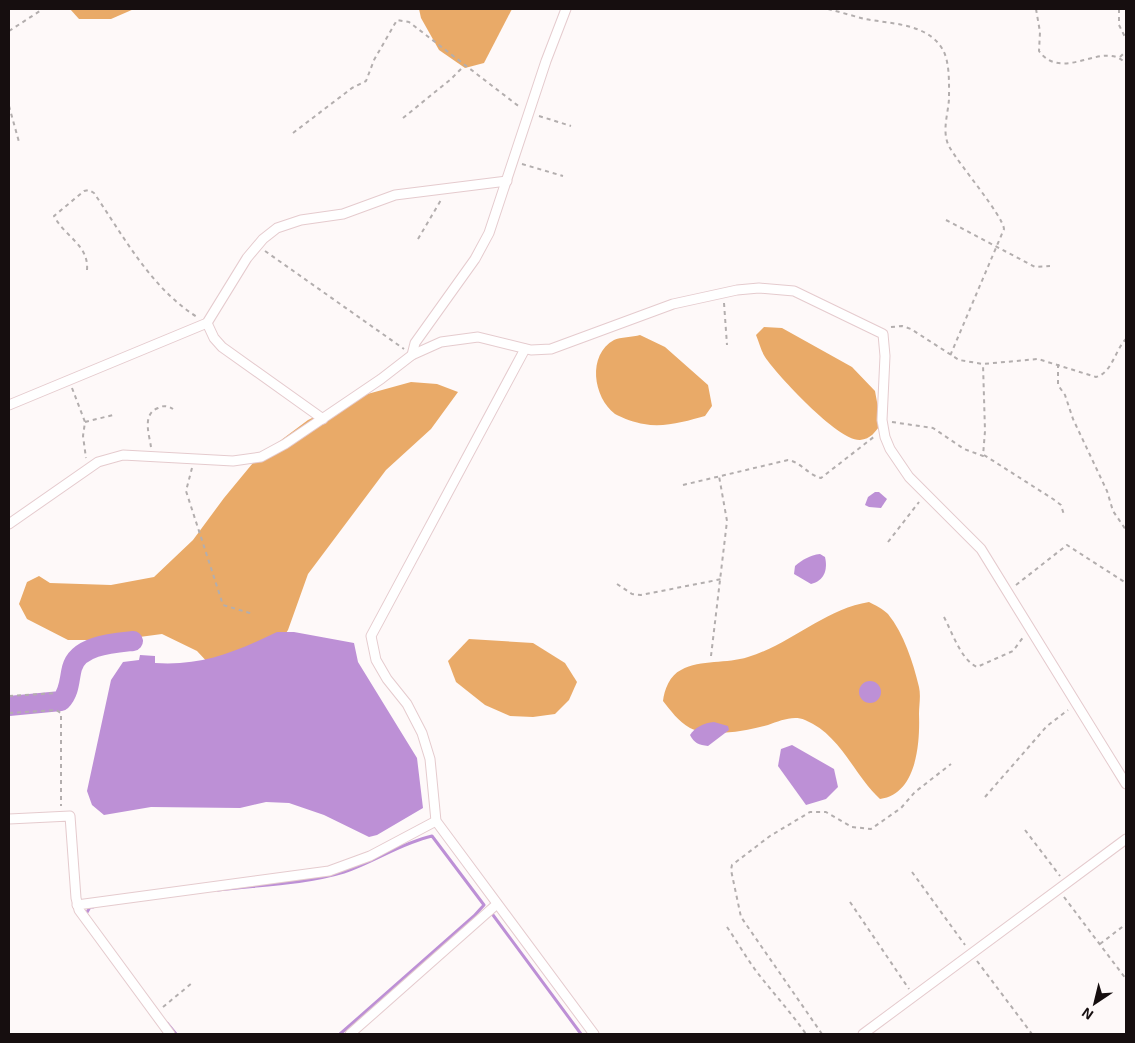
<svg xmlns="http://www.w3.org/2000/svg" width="1135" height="1043" font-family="'Exo 2',sans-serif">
<rect width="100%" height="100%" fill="#fef9f9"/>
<!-- forest -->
<g fill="#e9aa68">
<polygon points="70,9 134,9 111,19 79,19"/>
<polygon points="419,9 512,9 484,63 465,68 439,50 421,18"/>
<path d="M764,327L782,328L852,367L875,391L881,424C875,432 871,439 860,440C838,441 778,376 765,357C761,351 759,342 756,335Z"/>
<path d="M640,335L665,347L708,385L712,406L705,416C687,421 664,428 644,424C636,423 622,418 615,414C593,397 587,355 614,340C620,337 633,337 640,335Z"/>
<polygon points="411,382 437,384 458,392 431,429 386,470 308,574 288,630 265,664 225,681 197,651 162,634 117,640 68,640 27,619 19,604 27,582 39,576 50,583 111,585 154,577 193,540 224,498 257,458 308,420 353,398"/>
<path d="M869,602C875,605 883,609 888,614C904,634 913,662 919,687C921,696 919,705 919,714C920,743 917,794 880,799C853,774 841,735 805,720C793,715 780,721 768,725C747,731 710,738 690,728C678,721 671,711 663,701C664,690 670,675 681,670C701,659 727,664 748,657C791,644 825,609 869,602Z"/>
<polygon points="469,639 533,643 565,663 577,682 569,700 555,714 533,717 510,716 485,705 456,682 448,661"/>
</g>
<!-- water -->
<g fill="#bd90d6">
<polygon points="875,492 879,492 887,499 881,508 869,507 865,505 868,497"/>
<path d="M820,554L825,557C828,570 824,581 811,584L794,574L795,566C802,560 810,555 820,554Z"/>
<path d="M277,632H294L354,643L358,662L417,758L423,808L377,835L369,837L324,815L289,803L266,802L240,808L151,807L104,815L92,805L87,791L111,680L123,662L139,660L140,655L155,656V663C203,666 235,652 277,632Z"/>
<circle cx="870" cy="692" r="11"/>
<path d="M714,722L728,726L729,730L708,746C699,745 694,743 690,735C695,727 704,723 714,722Z"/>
<polygon points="792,745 834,769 838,787 826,799 806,805 778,766 781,749"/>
</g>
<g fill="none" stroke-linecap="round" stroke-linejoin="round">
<!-- stream -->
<g stroke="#bd90d6" stroke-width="3">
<path d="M218,890C259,885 304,884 344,872C374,862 401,843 432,836L484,905L474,916L340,1034"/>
<polyline points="493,915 581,1034"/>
<polyline points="88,916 86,914 90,907 93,907"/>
<polyline points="167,1023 176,1034"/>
</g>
<!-- river -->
<path stroke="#bd90d6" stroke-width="20" d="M9,706L61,701C70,692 69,679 72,668C78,645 114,643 133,641"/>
<defs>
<g id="street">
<polyline points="207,323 214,338 222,347 323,419"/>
<polyline points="525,349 371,636 376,660 387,679 407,704 422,733 430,759 436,821 594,1034"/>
<polyline points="412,355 415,343 475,259 489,233 546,61 566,9"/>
<polyline points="9,405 207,323 247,258 263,239 277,228 301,220 343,214 395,195 507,181"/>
<polyline points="9,524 98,462 123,455 233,461 261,457 285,444 381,379 412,355 441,342 478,337 531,350 551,349 673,304 737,290 759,288 794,291 883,334 885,356 882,420 885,437 890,449 909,477 981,549 1126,784"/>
<polyline points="9,819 70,816 76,898 79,910 170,1034"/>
<polyline points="77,905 329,871 370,856 436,821"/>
<polyline points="350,1034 497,904"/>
<polyline points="863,1034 1126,839"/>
</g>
</defs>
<!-- street casing -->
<use href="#street" stroke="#e5cbce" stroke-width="11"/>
<!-- path -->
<g stroke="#b3aeae" stroke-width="2" stroke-dasharray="4 4" stroke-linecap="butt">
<path d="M828,9C840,12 853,16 865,19C891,24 928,23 943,50C950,63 949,85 949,99C948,115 941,133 950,148C959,164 1003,216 1004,229L950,356"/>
<path d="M1036,9L1040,32L1039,51C1063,84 1105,38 1126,64"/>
<polyline points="1119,9 1119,25 1126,39"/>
<polyline points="9,31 43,9"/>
<polyline points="1120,57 1126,51"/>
<polyline points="9,106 19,142"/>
<polyline points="539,116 571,126"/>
<polyline points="403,118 451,79 464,66"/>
<polyline points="293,133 352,88 366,81 374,60 397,20 409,22 521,108"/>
<polyline points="522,164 563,176"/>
<polyline points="946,220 1035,267 1050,266"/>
<polyline points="418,239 441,200"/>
<polyline points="265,251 404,349"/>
<path d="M87,270C89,245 65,237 54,216L84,191L89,190L94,193C124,237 151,288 197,317"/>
<polyline points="724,303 727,345"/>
<path d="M891,327L902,326L911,329L959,360L983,364L1038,359L1096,377C1112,373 1115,350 1126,339"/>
<polyline points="1058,364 1058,385 1065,395 1073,419 1107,491 1113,511 1126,530"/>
<polyline points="72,388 85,422 83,436 86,458"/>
<polyline points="85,422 113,415"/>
<polyline points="892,422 933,428 964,449 983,456 985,431 983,364"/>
<path d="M151,447C149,434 142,414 158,408C163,405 168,406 173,409"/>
<polyline points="984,455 1053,499 1061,505 1064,515"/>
<polyline points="192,468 186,491 223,605 253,614"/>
<path d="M683,485L788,460C801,462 808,475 821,478L875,436"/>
<polyline points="888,542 919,502"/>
<polyline points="617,584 632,594 641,595 722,579"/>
<polyline points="1016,585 1067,545 1126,583"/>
<path d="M944,617C952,632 961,660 977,667L1013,651L1024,636"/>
<polyline points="711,656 727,521 719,476"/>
<polyline points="9,696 56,693"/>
<polyline points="9,713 56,710 61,713 61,806"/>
<polyline points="985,797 1047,726 1068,710"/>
<polyline points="1025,830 1060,876"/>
<polyline points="912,872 965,945"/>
<polyline points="1064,897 1126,979"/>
<polyline points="850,902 909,989"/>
<path d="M727,927C738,943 748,961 760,976C775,995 792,1014 806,1034"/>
<polyline points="1100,944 1126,924"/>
<polyline points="977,961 1032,1034"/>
<polyline points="163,1007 192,983"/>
<polyline points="822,1034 741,917 731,870 732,865 770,836 810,812 826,812 852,827 871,829 901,808 915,792 951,764"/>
</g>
<!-- street -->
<use href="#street" stroke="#fff" stroke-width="9"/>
</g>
<!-- border -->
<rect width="1135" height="1043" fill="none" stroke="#160e0f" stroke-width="20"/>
<!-- north arrow -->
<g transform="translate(1095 1003) rotate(215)" stroke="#fef9f9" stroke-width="4" paint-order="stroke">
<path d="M0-4L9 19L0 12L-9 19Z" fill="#160e0f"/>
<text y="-8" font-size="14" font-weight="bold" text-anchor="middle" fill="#160e0f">N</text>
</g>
</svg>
